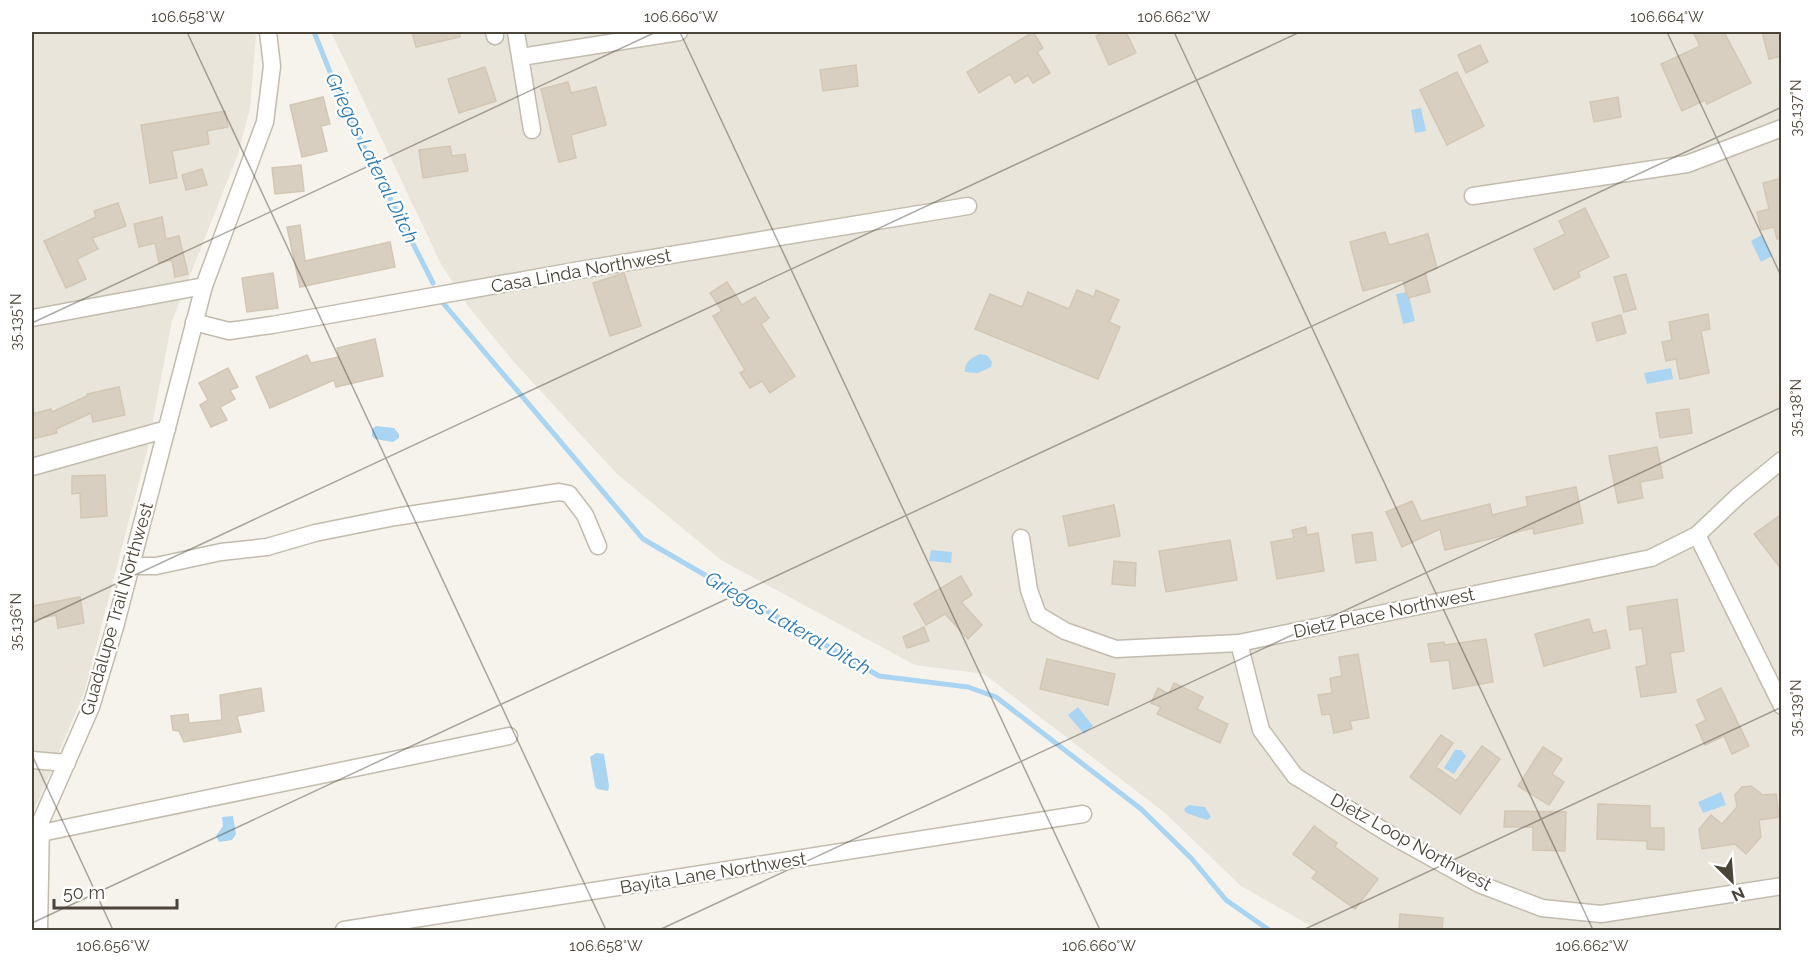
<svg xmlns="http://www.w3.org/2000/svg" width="1813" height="962" font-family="Raleway,sans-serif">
<rect width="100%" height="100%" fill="#f6f3ec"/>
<!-- residential -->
<g fill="#eae5da">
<polygon points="32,32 255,32 256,36 250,108 238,154 172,321 147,451 84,693 32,815"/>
<polygon points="331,32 1781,32 1781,930 1318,930 1241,886 1165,813 984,674 915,665 721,560 617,474 513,361 468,306 441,264"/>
</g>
<!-- water -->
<g fill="#a9d4f2">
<polygon points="1421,108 1426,131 1415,133 1411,110"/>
<polygon points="1762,235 1772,256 1761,262 1751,241"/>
<polygon points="1408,292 1415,321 1403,324 1396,294"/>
<path d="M981,354L988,356L992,362L991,367L978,373L965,372C963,363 973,356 981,354Z"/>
<polygon points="1671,368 1673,379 1647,384 1644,373"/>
<polygon points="376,426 394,428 399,434 399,438 393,442 375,439 372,436 372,429"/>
<polygon points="931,550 952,552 951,563 929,561"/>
<polygon points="1078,707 1093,726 1084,734 1068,715"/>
<polygon points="1455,750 1461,750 1466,756 1454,774 1444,768"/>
<polygon points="596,753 604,754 609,786 608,791 597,789 595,786 590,757"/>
<polygon points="1721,792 1726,805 1703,813 1698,802"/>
<polygon points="1189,805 1205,807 1211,817 1207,820 1186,813 1184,809"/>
<polygon points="233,816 236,834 232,840 219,842 216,836 223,826 222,817"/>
</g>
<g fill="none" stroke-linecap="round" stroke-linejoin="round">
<!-- stream -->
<g stroke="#a9d4f2" stroke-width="5">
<polyline points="314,32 346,112 433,283"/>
<polyline points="443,303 643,539 879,676 968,687 996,697 1141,809 1191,858 1226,900 1269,930"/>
</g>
</g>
<!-- building -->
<g fill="#d8cfc1" stroke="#d3c7b4" stroke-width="1.5">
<polygon points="412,32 460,32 460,37 416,47"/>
<polygon points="1033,32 1043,48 1037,52 1050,73 1033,83 1028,75 1015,83 1010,74 979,93 967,72"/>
<polygon points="1106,32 1126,32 1136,53 1109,65 1096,36"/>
<polygon points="1693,32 1724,32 1751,83 1707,104 1705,100 1682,111 1661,64 1700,46"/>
<polygon points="1762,32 1782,32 1782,56 1769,59"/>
<polygon points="1480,45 1488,62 1466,73 1458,55"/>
<polygon points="856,65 858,86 823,91 820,70"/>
<polygon points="485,67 496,101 459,113 448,79"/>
<polygon points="1457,72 1484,126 1447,145 1420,90"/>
<polygon points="568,82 571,93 596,87 606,125 571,135 576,158 559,162 541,89"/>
<polygon points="323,97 330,124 321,126 327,151 302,157 290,105"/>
<polygon points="1618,97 1621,117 1594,122 1590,102"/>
<polygon points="225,111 228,127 207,131 209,144 172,151 177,178 150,183 141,125"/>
<polygon points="450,146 452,156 465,154 468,171 423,178 419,150"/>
<polygon points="301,165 304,191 275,194 272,168"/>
<polygon points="202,169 207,185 186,190 182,175"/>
<polygon points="1782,178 1782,239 1777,239 1774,227 1761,230 1757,212 1769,209 1763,183"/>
<polygon points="118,203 126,226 92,238 98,249 77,259 86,279 66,288 44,241 96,217 94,211"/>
<polygon points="1585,208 1609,257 1578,272 1580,277 1554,290 1534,249 1565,234 1559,221"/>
<polygon points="162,217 166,239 179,236 188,274 175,277 172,260 159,263 155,243 139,247 134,224"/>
<polygon points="300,225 305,261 390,242 395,267 300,287 287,227"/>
<polygon points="1385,232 1389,245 1428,234 1437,268 1425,272 1430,292 1408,298 1403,280 1363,291 1350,242"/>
<polygon points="273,273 278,308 247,312 242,278"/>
<polygon points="624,273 641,326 610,336 593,283"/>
<polygon points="1626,274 1636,309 1624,312 1614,277"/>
<polygon points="727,282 742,305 755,297 769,318 761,324 795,376 770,393 762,381 750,388 740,373 745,370 713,316 722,311 710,293"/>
<polygon points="1077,290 1094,297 1096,290 1119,300 1109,322 1120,327 1098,379 975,329 990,294 1022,307 1028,292 1069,309"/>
<polygon points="1708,314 1710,329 1701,331 1709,373 1680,379 1676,359 1666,361 1662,342 1672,340 1669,322"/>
<polygon points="1621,315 1626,333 1597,341 1592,323"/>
<polygon points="375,339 383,376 336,387 334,380 270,408 256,377 307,355 311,363 339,357 337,348"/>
<polygon points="228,368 238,387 230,390 235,399 220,407 227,420 211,427 200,405 208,400 199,383"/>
<polygon points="119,387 125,415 93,422 91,413 56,429 57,433 32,439 32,414 51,409 52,412 87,396 87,394"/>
<polygon points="1689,409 1692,433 1660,438 1656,413"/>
<polygon points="1657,447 1663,478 1640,482 1643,498 1618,503 1609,456"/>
<polygon points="105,475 107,516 81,518 80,493 72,494 72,476"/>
<polygon points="1576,487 1583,523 1534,534 1533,528 1445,550 1440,529 1402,547 1386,512 1412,501 1421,521 1490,504 1492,515 1528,506 1526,497"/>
<polygon points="1114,505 1120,536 1069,546 1063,516"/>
<polygon points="1782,514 1782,570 1754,534"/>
<polygon points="1306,527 1307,535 1318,533 1324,571 1277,579 1271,542 1294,538 1292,530"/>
<polygon points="1372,532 1376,560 1356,563 1352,535"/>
<polygon points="1230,540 1237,580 1166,592 1159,551"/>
<polygon points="1114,561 1136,563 1135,586 1112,584"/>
<polygon points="961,576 972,595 961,602 982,625 968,639 945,614 926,625 914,604"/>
<polygon points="80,597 84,623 58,628 56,615 32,620 32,606"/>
<polygon points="1677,599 1684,651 1670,653 1676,692 1641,697 1636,667 1647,665 1642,628 1630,630 1627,607"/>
<polygon points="1589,619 1593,633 1606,630 1610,648 1544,666 1535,634"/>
<polygon points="924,627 929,641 907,648 903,637"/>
<polygon points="1486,639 1493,682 1453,689 1449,660 1431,662 1428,644 1444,642 1445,645"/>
<polygon points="1358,654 1369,718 1350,721 1352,729 1334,733 1330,714 1322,715 1318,695 1332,693 1330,678 1342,676 1339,657"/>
<polygon points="1047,659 1115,674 1108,705 1040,689"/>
<polygon points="1174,683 1203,697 1197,709 1228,724 1220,743 1157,714 1161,707 1151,703 1158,688 1169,694"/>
<polygon points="261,688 264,711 237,716 241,732 184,742 179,731 173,730 171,716 188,714 189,723 222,720 220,695"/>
<polygon points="1721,688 1749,746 1732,754 1724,736 1705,745 1696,725 1706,720 1697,700"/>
<polygon points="1441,735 1453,743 1436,767 1456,781 1482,746 1500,759 1460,814 1410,777"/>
<polygon points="1543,747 1562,759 1552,774 1564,782 1549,805 1518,786"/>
<polygon points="1751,786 1763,795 1776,794 1779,817 1759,820 1761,837 1746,854 1735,844 1702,849 1699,829 1711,815 1722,824 1737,807 1735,795 1742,787"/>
<polygon points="1598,804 1650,806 1650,828 1664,828 1664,850 1647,849 1647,841 1597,839"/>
<polygon points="1505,811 1566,812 1565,851 1533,850 1533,827 1504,827"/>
<polygon points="1314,826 1337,843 1335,847 1378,879 1355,909 1312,878 1317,872 1293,854"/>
<polygon points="1400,914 1443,918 1442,930 1399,930"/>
</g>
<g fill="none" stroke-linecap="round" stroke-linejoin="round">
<defs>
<g id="minor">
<polyline points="494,32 495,36"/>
<polyline points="516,32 532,130"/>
<polyline points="521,57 679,32"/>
<polyline points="1473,196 1687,164 1782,128"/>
<polyline points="32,318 204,286"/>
<polyline points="194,322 229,331 272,325 580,270 968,206"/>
<polyline points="32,467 167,429"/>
<polyline points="1697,535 1782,706"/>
<polyline points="1021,538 1029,590 1038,615 1065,631 1116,649 1239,643 1651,558 1697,535 1738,496 1782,460"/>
<polyline points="131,566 156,566 221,552 267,547 315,533 395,517 559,492 569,494 585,515 598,546"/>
<polyline points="1239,643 1261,730 1295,776 1394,837 1479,884 1542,908 1601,914 1782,886"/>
<polyline points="32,760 67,763"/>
<polyline points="41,833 509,736"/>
<polyline points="39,930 41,821 91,707 115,627 204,286 265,122 272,66 268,32"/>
<polyline points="344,930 1083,814"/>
</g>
</defs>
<!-- minor casing -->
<use href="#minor" stroke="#c2bbae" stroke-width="19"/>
<!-- minor -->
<use href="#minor" stroke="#fff" stroke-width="16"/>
</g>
<!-- ticks -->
<path fill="none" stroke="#4b4439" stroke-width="1.5" stroke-opacity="0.45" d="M187,32L606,930M680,32L1100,930M1174,32L1593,930M1667,32L1782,278M32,323L656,32M32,623L1300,32M32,755L113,930M32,923L1782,107M659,930L1782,407M1303,930L1782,707"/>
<g text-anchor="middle" stroke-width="4.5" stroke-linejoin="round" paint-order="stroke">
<!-- street labels -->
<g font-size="18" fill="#4b4439" stroke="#fff">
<text transform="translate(581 271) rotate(-10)" y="6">Casa Linda Northwest</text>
<text transform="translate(117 609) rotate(-74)" y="6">Guadalupe Trail Northwest</text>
<text transform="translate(1384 613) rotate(-12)" y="6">Dietz Place Northwest</text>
<text transform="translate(1411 842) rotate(29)" y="6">Dietz Loop Northwest</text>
<text transform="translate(713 873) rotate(-9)" y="6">Bayita Lane Northwest</text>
</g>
<!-- water labels -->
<g font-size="20" font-style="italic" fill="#2e7ab2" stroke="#fff">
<text transform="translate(372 158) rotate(64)" y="7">Griegos Lateral Ditch</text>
<text transform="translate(788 623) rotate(30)" y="7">Griegos Lateral Ditch</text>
</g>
</g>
<!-- border -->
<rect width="1813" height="962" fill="none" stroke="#ffffff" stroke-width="66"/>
<!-- north arrow -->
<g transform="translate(1732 881) rotate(155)" stroke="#ffffff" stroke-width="4.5" paint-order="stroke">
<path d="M0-4.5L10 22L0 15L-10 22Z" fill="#4b4439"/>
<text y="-9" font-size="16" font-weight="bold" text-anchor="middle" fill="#4b4439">N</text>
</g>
<!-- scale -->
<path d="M54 899v9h123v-9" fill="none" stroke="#4b4439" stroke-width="3"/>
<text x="63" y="899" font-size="18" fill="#4b4439" stroke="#ffffff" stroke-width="4.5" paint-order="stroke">50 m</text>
<rect x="33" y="33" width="1747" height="896" fill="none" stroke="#4b4439" stroke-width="2"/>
<g font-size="15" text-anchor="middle" fill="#4b4439">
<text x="188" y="22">106.658°W</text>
<text x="681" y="22">106.660°W</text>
<text x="1174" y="22">106.662°W</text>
<text x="1667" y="22">106.664°W</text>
<text transform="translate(1796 108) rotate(-90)" y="5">35.137°N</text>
<text transform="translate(16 322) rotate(-90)" y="5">35.135°N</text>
<text transform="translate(1796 408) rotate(-90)" y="5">35.138°N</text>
<text transform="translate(16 622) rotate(-90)" y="5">35.136°N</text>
<text transform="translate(1796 708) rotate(-90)" y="5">35.139°N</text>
<text x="113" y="951">106.656°W</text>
<text x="606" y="951">106.658°W</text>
<text x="1099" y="951">106.660°W</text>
<text x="1592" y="951">106.662°W</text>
</g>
</svg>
